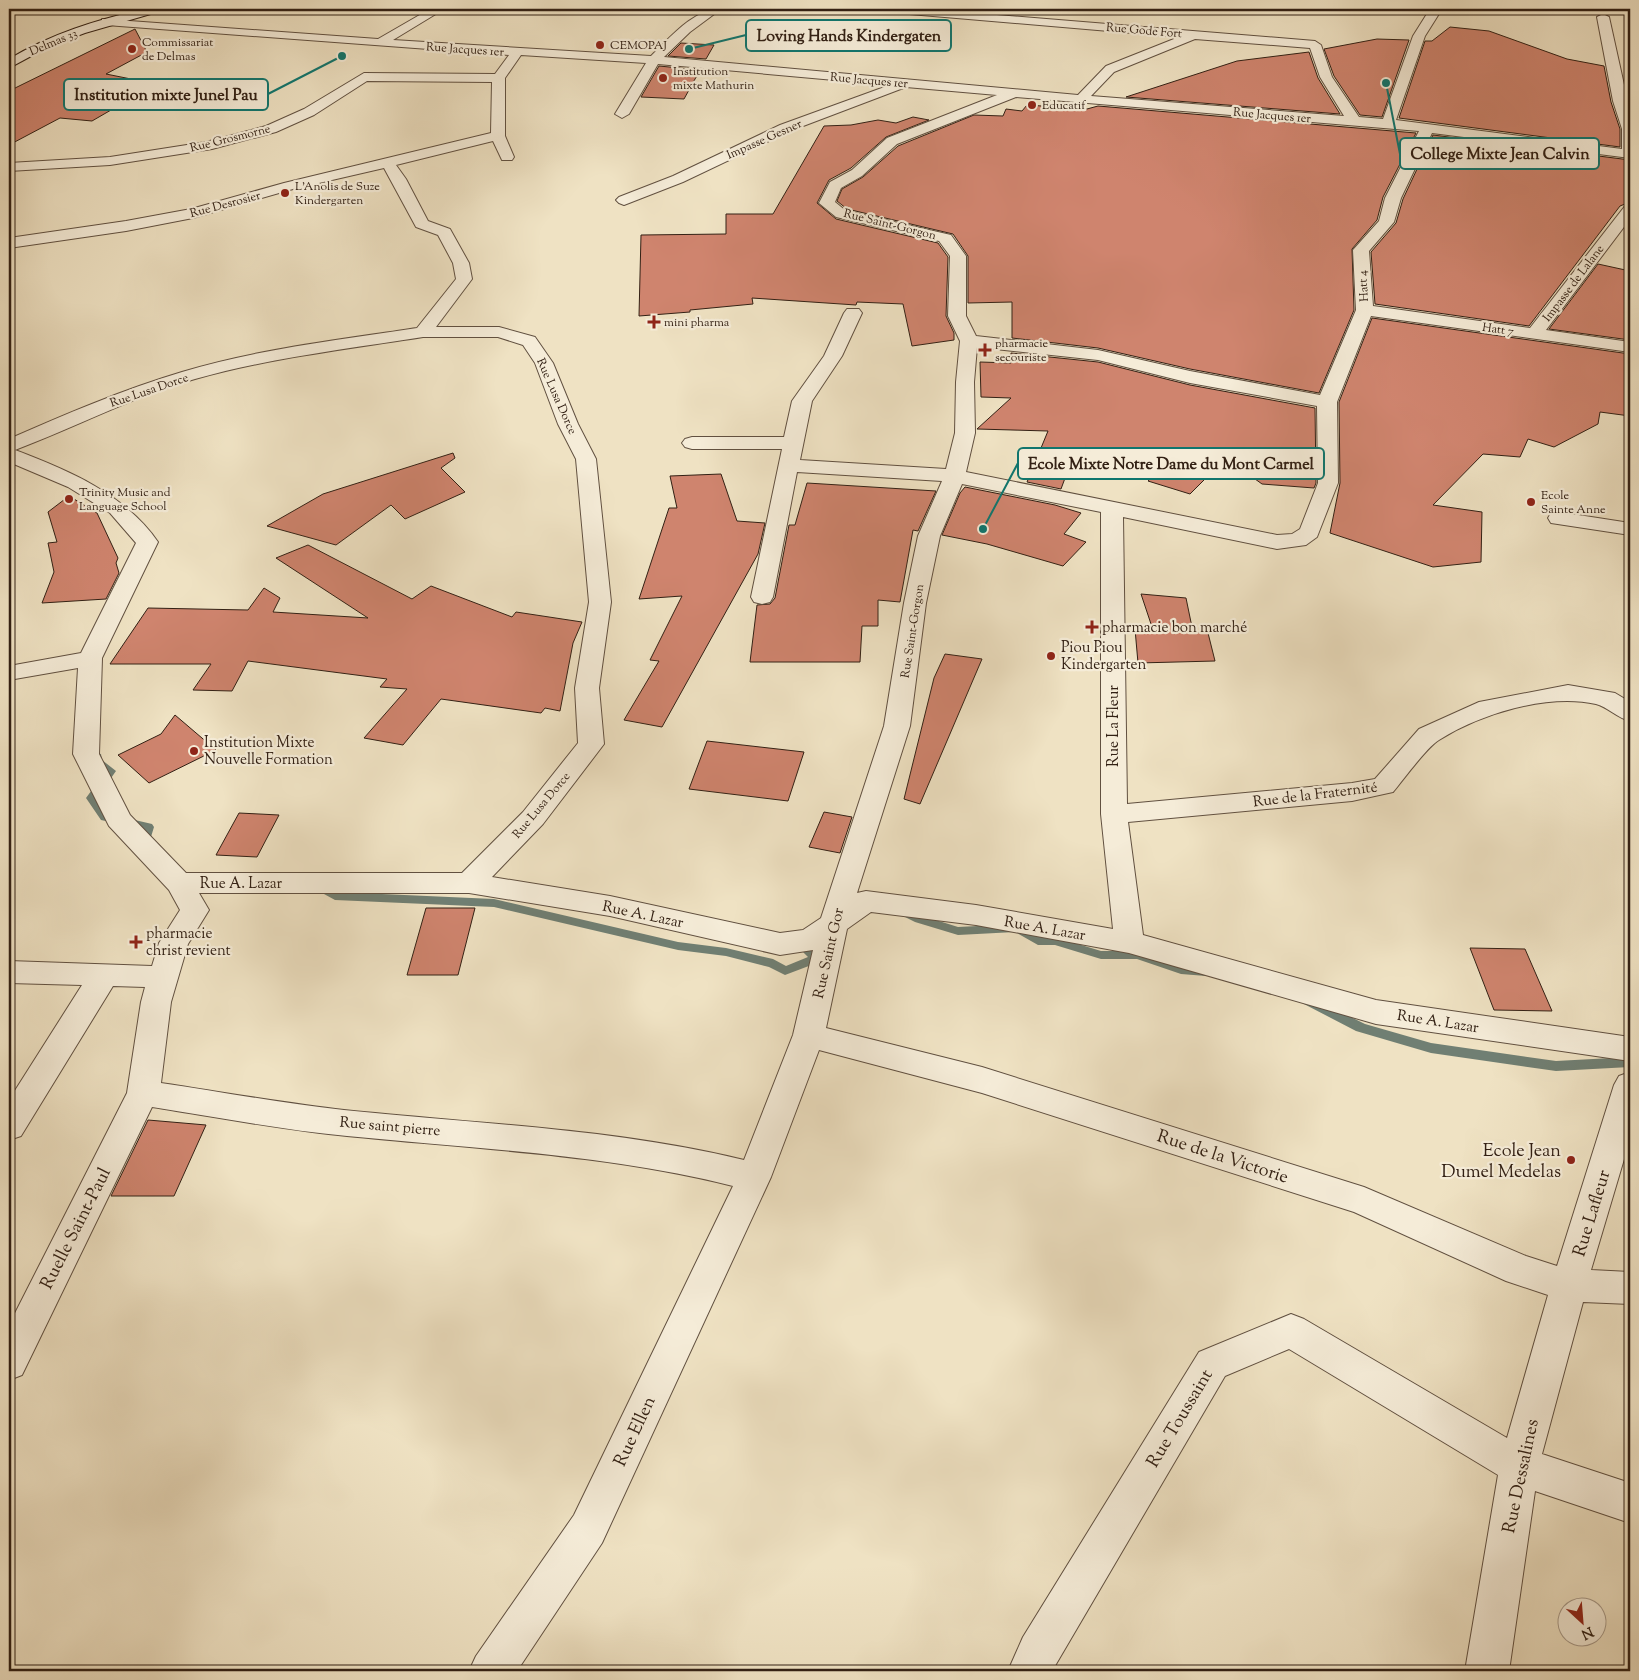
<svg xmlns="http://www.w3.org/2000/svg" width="1639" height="1680" font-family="'Sorts Mill Goudy',serif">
<rect width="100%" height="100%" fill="#efe2c3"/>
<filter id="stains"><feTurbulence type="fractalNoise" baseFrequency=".004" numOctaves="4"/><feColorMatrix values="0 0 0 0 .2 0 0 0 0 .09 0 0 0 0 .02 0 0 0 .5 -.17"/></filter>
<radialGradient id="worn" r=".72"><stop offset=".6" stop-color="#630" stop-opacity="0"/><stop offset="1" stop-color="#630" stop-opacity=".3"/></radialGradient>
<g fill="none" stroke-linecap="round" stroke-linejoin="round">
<!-- stream -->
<g fill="#707f73" fill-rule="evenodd">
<polygon points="97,753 101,754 102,760 116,771 97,798 109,814 152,824 154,827 147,850 143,851 137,847 142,829 101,820 86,798 105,772 92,761 92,756"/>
<polygon points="317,881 337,892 494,899 678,942 726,948 773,959 786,966 808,957 803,952 813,935 821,935 823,938 816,951 824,958 822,961 785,975 769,967 726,956 678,950 494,907 335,900 313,888 311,885"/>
<polygon points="903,907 923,916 958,927 1017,924 1044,938 1055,937 1101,951 1138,951 1182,966 1210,969 1212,972 1210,975 1206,976 1181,974 1137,959 1101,959 1055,945 1038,945 1015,932 958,935 915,922 899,914 897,911 899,908"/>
<polygon points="1308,996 1365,1024 1431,1043 1556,1061 1630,1057 1630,1067 1556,1071 1431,1053 1356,1031 1304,1004 1302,1001 1304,998"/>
</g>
</g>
<!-- building -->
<g fill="#cf846e" stroke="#322014">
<polygon points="1450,27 1489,31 1567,59 1604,66 1611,102 1620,129 1620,147 1399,118 1425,41 1432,41"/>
<polygon points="135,29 147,52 106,74 156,84 92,121 60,118 9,145 9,91"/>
<polygon points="1377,39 1409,40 1382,117 1360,115 1334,76 1324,49"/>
<polygon points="681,43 714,45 706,59 668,56"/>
<polygon points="1309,52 1318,78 1340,114 1126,97 1237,61"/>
<polygon points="659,66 700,70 684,99 641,97"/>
<polygon points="1027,105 1087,109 1098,106 1416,133 1383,197 1377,220 1352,249 1354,310 1319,393 1190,369 1098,348 1012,338 1012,302 968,303 968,256 953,234 847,209 837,201 842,189 863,177 898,146 974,115 1003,116 1006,109 1022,111"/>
<polygon points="913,117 929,120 886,137 851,168 829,180 817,203 836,219 938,243 948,257 946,316 954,333 954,340 912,346 903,304 857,302 856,305 752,298 753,304 690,310 690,312 639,316 641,235 726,234 726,214 773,214 824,126 851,125 878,120 896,123"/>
<polygon points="1433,135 1630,160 1630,202 1620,206 1529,326 1375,304 1371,252 1396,223 1403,199"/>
<polygon points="1598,264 1630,271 1630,340 1549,329"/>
<polygon points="1372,318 1630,354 1630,416 1600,412 1598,424 1554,447 1528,439 1520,457 1483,454 1433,505 1482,512 1481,562 1433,567 1330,533 1340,483 1339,402"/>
<polygon points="1011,353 1098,362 1190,385 1315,408 1316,483 1314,488 1262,484 1226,458 1190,494 1148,481 1162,468 1075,451 1061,489 1027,482 1048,431 977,429 1011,398 981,397 980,362 1011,363"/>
<polygon points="453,453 455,458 441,468 465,492 405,519 391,505 336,545 267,526 323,494"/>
<polygon points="721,474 737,521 765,523 758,554 662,727 624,720 659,661 650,660 682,596 639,599 669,508 677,508 670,476"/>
<polygon points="807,483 936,491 918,531 913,530 900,602 878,600 878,626 862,626 860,662 750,662 757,605 770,604 775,598 789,525 795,525"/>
<polygon points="965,487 1055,505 1081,513 1064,534 1086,542 1063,566 987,544 942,535 960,493"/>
<polygon points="69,496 97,513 118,558 116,563 119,573 106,599 42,603 54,572 48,543 57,542 48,512"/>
<polygon points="308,545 412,599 431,586 512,617 516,612 582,622 573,643 560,711 545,708 541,713 441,699 403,745 364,738 407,689 380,687 387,679 248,661 232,691 193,690 211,664 110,664 148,608 248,610 264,588 280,598 273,612 368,618 276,558"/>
<polygon points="1141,594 1186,598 1193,632 1208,633 1215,661 1138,663 1135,629 1153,630"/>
<polygon points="945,654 982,659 920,804 904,799 934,678"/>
<polygon points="175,715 216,750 149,783 118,755 161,734"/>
<polygon points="707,741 804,752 788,801 689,789"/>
<polygon points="824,812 852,817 840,853 809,847"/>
<polygon points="239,813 279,815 257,857 216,855"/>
<polygon points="426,908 475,908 458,975 407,975"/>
<polygon points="1470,948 1525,949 1552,1011 1494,1010"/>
<polygon points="148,1120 206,1125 174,1196 111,1196"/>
</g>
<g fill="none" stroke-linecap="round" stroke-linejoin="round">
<defs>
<g id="street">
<path d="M430,9H444L393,40L651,56C670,38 693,9 721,9L690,32L664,57L1078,95L1106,66L1179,37L886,12L880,9H924L1315,41L1321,45L1332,77L1359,117L1383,119L1413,36L1430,9H1442L1425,36L1396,120L1622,149V129L1613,101L1597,17L1603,14L1609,17L1630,112V158L1432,133L1401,198L1394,222L1369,251L1373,306L1530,328L1625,206L1630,204V219L1546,330L1630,342V352L1371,316L1337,402L1338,483L1317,537L1306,545L1277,549L1123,517L1127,804L1352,783L1375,779L1419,729L1479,702L1568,685L1615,693L1630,702V721C1617,718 1608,707 1596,704C1548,693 1480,714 1439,740C1426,748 1404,779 1393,792L1352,801L1128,822L1143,935L1376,1000L1630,1037V1061L1376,1024L1129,953L976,925L871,912L847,929L826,1028L982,1067L1364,1187L1526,1256L1557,1266L1614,1085L1619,1076L1630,1072V1139L1591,1270L1630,1272V1304L1583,1302L1542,1454L1630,1483V1523L1535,1491L1509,1671H1465L1498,1475L1289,1349L1225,1376L1052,1671H1008L1023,1637L1199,1352L1291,1314L1304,1319L1507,1438L1548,1295L1506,1281L1354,1212L982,1093L819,1050L771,1177L602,1543L517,1671H469L476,1656L574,1515L733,1186C606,1154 476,1149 347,1136C282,1130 217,1117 152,1107L22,1375L9,1380V1325L127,1093L141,1002L145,987L113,986L21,1136L9,1140V1100L82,985L9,983V961L152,966L159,943L180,910L169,890L109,826L73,754L78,668L9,680V666L81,653L136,543L110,513L68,487L9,462V439C66,414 122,390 182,372C258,349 339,340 417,328L456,279L453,263L438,235L416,227L384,168L293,189L193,218L126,231L9,248V238L126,221L191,209L284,183L491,133L492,82L367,81L314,115L276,132L212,149L110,165L9,171V163L110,157L206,142L266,126L304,109L364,73L495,74L509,55L106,25L102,23V19L378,39ZM1195,39L1310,48L1320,77L1344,116L1091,96L1114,72ZM521,55L646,63L615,114L622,118L629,114L658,64L890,85L780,125L673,176L619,197L616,200L619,203L624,205L683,182L790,131L906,87L997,95L887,138L852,170L830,182L819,203L836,217L939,241L950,256L948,316L960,341L956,382L955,433L946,469L800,460L812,401L842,356L862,313L859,309H847L844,313L824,356L792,401L784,437H692L685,439L682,443L685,447L692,449H782L751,597L754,602L762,604L770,602L773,597L797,472L942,481L918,536L904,603L884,726L821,918L803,930L780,933L610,896L492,877L543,824L604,744L599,688L611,602L596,459L578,424L553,363L535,337L499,327H436L472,279L469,263L450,229L428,221L406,179L396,165L493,141L502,160H512L514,157L505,136V78ZM1016,97L1419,131L1385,198L1379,221L1353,250L1356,310L1320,395L1190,371L1098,350L976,336L966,316V256L951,235L846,211L835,202L841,188L862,176L897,144ZM423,337H498L523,345L535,363L558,424L576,459L589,602L575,688L578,743L523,812L462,873H186L130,815L99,754L102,658L158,542C125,494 68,470 15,450C76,427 132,397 195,379C269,358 347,349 423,337ZM977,347L1098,360L1190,383L1317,406L1318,483L1300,529L1292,534L1277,535L966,472L975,433L974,382ZM962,484L1101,512V814L1113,929L976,905L866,891L857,893L910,726L926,603L940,536ZM199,893H469L610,916L780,955L813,950L793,1035L744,1160C612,1128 478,1124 344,1110C282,1103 221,1092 161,1083L171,1002L188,944L209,910Z"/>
<polygon points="1559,512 1630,523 1630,535 1551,523 1548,518 1551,513"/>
</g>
<path id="secondary" d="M144,9H163L161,11L85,33L48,47L9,68V59C51,34 96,20 144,9Z"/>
</defs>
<!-- street casing -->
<use href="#street" stroke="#615040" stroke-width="2"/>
<!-- secondary casing -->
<use href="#secondary" stroke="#322014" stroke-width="2"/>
<!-- street -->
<use href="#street" fill="#f5ecd8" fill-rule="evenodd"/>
<!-- secondary -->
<use href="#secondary" fill="#f5ecd8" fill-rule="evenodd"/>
</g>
<!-- markers -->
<g fill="#8f2418" stroke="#f5ecd8" stroke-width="2">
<circle cx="600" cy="45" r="5"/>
<circle cx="132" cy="49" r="5"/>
<circle cx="663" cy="78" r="5"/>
<circle cx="1032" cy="105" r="5"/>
<circle cx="285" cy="193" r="5"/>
<path d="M651.5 314.5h5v5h5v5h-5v5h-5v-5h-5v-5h5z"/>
<path d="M982.5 342.5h5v5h5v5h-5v5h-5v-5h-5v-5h5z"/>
<circle cx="69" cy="499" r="5"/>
<circle cx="1531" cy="502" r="5"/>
<path d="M1089.5 619.5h5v5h5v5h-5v5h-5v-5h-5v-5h5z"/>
<circle cx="1051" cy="656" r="5"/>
<circle cx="194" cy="751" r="5"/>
<path d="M133.5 934.5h5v5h5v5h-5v5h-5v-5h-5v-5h5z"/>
<circle cx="1571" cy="1160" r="5"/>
</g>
<g text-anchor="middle" stroke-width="4.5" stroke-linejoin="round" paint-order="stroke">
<!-- far-street labels -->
<g font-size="12" fill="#322014" stroke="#f5ecd8">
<text transform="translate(1144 30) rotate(5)" y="4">Rue Gode Fort</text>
<text transform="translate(53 42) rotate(-23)" y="4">Delmas 33</text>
<text transform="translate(465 49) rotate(4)" y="4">Rue Jacques 1er</text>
<text transform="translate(869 80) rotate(5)" y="4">Rue Jacques 1er</text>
<text transform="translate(1272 115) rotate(5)" y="4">Rue Jacques 1er</text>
<text transform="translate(230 138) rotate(-14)" y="4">Rue Grosmorne</text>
<text transform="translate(764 139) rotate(-24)" y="4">Impasse Gesner</text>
<text transform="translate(225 204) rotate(-15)" y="4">Rue Desrosier</text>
<text transform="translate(890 224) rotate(14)" y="4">Rue Saint-Gorgon</text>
<text transform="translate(1573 283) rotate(-53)" y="4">Impasse de Lalane</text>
<text transform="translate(1363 286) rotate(-94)" y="4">Hatt 4</text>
<text transform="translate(1498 329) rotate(8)" y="4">Hatt 7</text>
<text transform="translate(149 390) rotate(-19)" y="4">Rue Lusa Dorce</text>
<text transform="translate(557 396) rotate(66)" y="4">Rue Lusa Dorce</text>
<text transform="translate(912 631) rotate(-81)" y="4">Rue Saint-Gorgon</text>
<text transform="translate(541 805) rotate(-50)" y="4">Rue Lusa Dorce</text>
</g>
<!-- far-poi labels -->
<g font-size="12" fill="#322014" stroke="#f5ecd8" text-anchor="start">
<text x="142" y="46">Commissariat<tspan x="142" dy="14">de Delmas</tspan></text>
<text x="610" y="49">CEMOPAJ</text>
<text x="673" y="75">Institution<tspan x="673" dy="14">mixte Mathurin</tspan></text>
<text x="1042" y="109">Educatif</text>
<text x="295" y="190">L'Anolis de Suze<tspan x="295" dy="14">Kindergarten</tspan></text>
<text x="664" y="326">mini pharma</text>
<text x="995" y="347">pharmacie<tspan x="995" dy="14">secouriste</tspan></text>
<text x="79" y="496">Trinity Music and<tspan x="79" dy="14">Language School</tspan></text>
<text x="1541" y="499">Ecole<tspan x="1541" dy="14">Sainte Anne</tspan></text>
</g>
<!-- poi labels -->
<g font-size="15" fill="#322014" stroke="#f5ecd8" text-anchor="start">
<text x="1102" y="632">pharmacie bon marché</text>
<text x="1061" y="652">Piou Piou<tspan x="1061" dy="17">Kindergarten</tspan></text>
<text x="204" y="747">Institution Mixte<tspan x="204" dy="17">Nouvelle Formation</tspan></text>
<text x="146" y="938">pharmacie<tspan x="146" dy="17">christ revient</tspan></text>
</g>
<!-- street labels -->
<g font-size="15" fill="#322014" stroke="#f5ecd8">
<text transform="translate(1113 726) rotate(-90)" y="5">Rue La Fleur</text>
<text transform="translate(1315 794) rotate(-7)" y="5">Rue de la Fraternité</text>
<text x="241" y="888">Rue A. Lazar</text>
<text transform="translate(643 914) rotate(12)" y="5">Rue A. Lazar</text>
<text transform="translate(1045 928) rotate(10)" y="5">Rue A. Lazar</text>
<text transform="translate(828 953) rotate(-77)" y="5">Rue Saint Gor</text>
<text transform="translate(1438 1021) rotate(9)" y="5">Rue A. Lazar</text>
<text transform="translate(390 1126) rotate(5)" y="5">Rue saint pierre</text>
</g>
<!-- near-poi labels -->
<g font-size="18" fill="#322014" stroke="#f5ecd8" text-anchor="end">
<text x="1561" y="1156">Ecole Jean<tspan x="1561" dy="21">Dumel Medelas</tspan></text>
</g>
<!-- near-street labels -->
<g font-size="18" fill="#322014" stroke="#f5ecd8">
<text transform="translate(1223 1156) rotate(18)" y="6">Rue de la Victorie</text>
<text transform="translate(1591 1213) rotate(-73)" y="6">Rue Lafleur</text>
<text transform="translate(75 1228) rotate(-63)" y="6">Ruelle Saint-Paul</text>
<text transform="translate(1179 1418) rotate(-59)" y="6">Rue Toussaint</text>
<text transform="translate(634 1431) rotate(-65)" y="6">Rue Ellen</text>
<text transform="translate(1520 1476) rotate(-78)" y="6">Rue Dessalines</text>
</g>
</g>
<!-- callouts -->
<path fill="none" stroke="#0f766e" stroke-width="2" d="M689 49L746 35M342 56L268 94M1386 83L1400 154M983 529L1018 463"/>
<g fill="#0f766e" stroke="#f5ecd8" stroke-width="2">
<circle cx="689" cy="49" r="5"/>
<circle cx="342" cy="56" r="5"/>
<circle cx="1386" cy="83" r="5"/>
<circle cx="983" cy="529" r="5"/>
</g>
<g fill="#f5ecd8" stroke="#0f766e" stroke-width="2">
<rect x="746" y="20" width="205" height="31" rx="5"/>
<rect x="64" y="79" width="204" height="31" rx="5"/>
<rect x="1400" y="138" width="199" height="31" rx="5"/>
<rect x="1018" y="448" width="306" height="31" rx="5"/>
</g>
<g font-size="16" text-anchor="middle" font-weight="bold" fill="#322014">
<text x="849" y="41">Loving Hands Kindergaten</text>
<text x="166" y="100">Institution mixte Junel Pau</text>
<text x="1500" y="159">College Mixte Jean Calvin</text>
<text x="1171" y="469">Ecole Mixte Notre Dame du Mont Carmel</text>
</g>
<!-- margin -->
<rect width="1639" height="1680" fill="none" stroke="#efe2c3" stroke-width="30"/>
<rect x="10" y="10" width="1619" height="1660" fill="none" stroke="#322014" stroke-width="2.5"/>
<rect x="15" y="15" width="1609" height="1650" fill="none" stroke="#322014"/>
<!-- north arrow -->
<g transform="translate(1582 1622) rotate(154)"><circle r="24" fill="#f5ecd8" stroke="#a79a8a"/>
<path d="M0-4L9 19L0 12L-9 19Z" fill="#8f2418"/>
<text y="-8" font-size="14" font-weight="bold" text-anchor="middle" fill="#322014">N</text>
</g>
<rect width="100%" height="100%" filter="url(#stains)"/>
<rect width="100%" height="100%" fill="url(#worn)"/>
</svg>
